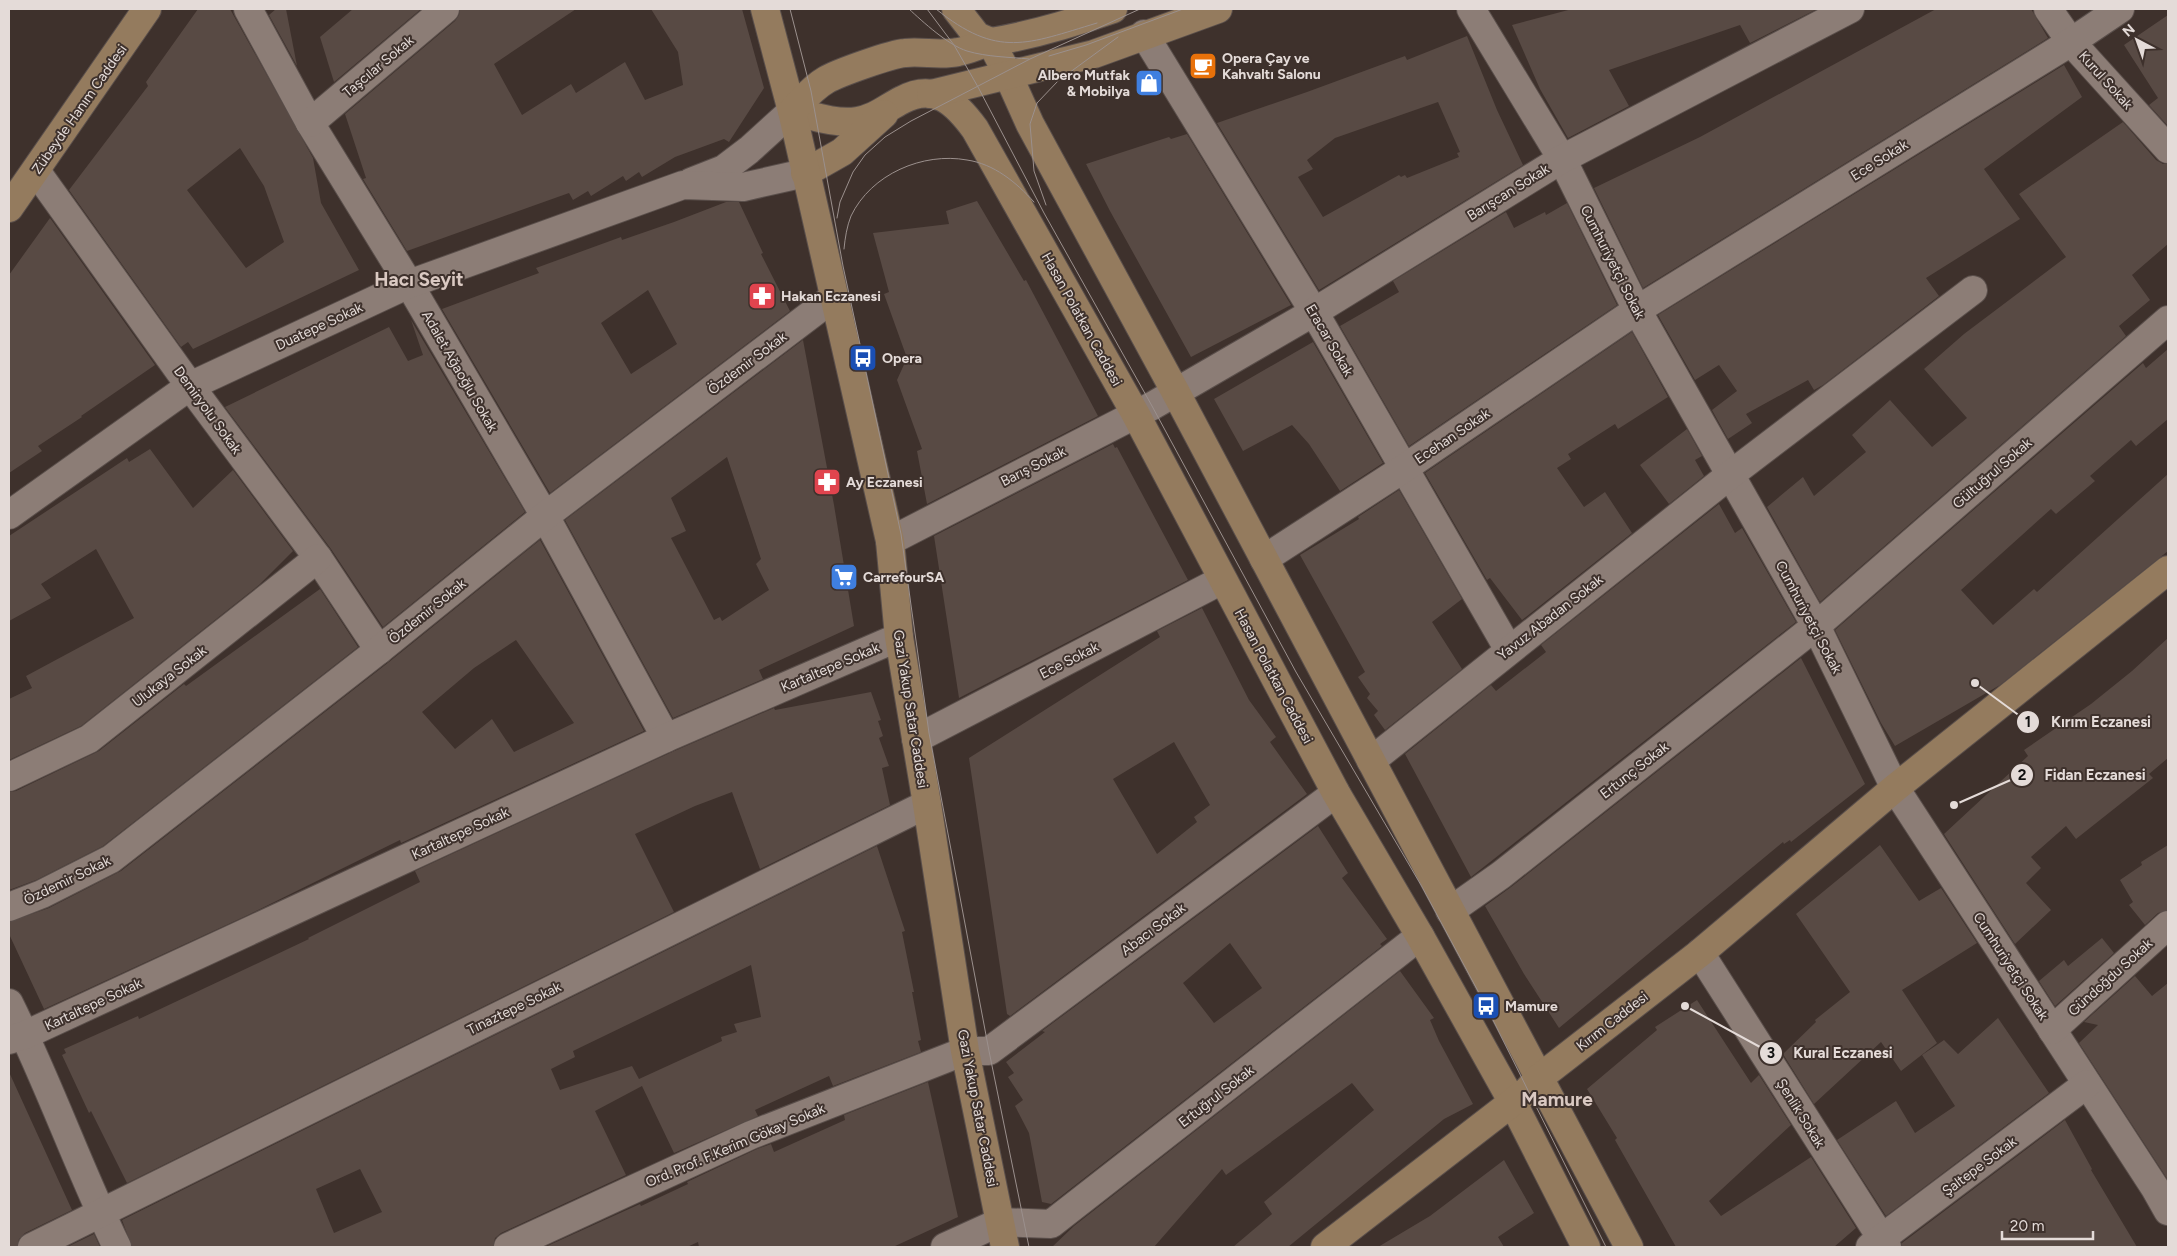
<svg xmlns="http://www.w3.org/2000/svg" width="2177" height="1256" font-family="Figtree,sans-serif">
<rect width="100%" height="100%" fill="#3e312c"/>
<!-- building -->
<g fill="#584a44" fill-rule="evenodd">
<path d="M198,9H230L313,158L321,203L359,270L193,349L188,342L181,347L69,190L148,86L146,82ZM240,148L264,186L284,242L246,268L187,190Z"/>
<polygon points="276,9 286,9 297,66 269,15"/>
<polygon points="353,9 421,9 334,82 320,37"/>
<polygon points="460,9 576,9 494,64 522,115 571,84 576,93 625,62 645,100 683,85 678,52 651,9 742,9 764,88 729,142 724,139 675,157 642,177 639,172 626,181 623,176 591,196 588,191 573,200 569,193 407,251 363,179 366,178 345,114 455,21 459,15"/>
<polygon points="1572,9 1817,9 1750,43 1740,25 1609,70 1629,106 1568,138 1540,89 1512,25"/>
<polygon points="1936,9 2031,9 2048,38 1643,288 1594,188 1700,137"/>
<polygon points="2168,15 2168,126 2149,105 2158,98 2124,45"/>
<path d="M1467,36L1497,110L1523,165L1319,290L1217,123L1307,92L1405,56L1407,60ZM1438,102L1460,152L1457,153L1459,157L1407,178L1405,175L1401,177L1399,175L1323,217L1298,177L1313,169L1307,160L1335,138Z"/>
<polygon points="2064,65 2082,97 1984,169 2020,219 1926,278 1939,296 1823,385 1814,390 1808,380 1746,414 1752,423 1728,439 1712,410 1737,391 1719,365 1695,380 1658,315"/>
<polygon points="2123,122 2156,160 2163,164 2168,164 2168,244 2132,275 2150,300 2119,326 2126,336 1820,602 1767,507 1803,477 1814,496 1866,452 1852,435 1890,400 1932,447 1967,418 1924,369 1964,334 2066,257 2019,194"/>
<polygon points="1187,134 1291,305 1191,357 1110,211 1086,164 1169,137 1171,139"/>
<polygon points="977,201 1024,281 1026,280 1098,416 927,504 917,451 922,449 897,380 907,358 884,294 889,292 873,233 949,224 946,211"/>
<path d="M726,202H739L763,253L761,254L790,311L550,493L442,309L539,273L536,268L621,237L622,240L674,222ZM648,290L677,344L631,374L601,323Z"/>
<polygon points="1567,203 1617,305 1409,446 1340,326 1399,292 1393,281 1506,212 1514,228 1545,212 1546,215"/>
<polygon points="50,218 155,365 81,416 82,417 38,446 42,451 9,473 9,275"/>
<polygon points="411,320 525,512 383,627 331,549 225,407 389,327 408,361 423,355"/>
<polygon points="1632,332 1668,397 1618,429 1615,424 1568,454 1571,459 1557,468 1584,507 1605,492 1632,533 1522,620 1490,578 1487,580 1425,473"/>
<path d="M803,340L834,505L854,626L759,670L763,679L673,718L565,520ZM727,457L761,559L756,564L769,590L722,621L720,617L714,620L671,538L686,531L671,498Z"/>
<polygon points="1313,342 1383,463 1340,491 1309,444 1292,425 1243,451 1214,399"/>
<polygon points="2168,349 2168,419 2136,446 2131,440 2090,476 2095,481 2056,514 2051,509 1961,590 1993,625 2034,589 2037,592 2168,474 2168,551 2000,685 1895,746 1881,723 1835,630 2143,363 2146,368"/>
<polygon points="1687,429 1702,456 1695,460 1704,476 1669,504 1640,465"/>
<polygon points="1113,444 1115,448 1117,447 1188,580 959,698 934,536"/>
<polygon points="150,449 193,508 233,470 293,551 259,585 81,726 9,760 9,699 32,688 26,676 134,618 96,549 41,584 51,598 9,621 9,536 127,458 129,462"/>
<polygon points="1399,490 1462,599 1432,622 1462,669 1385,730 1374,715 1378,711 1367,698 1370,694 1358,677 1365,672 1300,555 1359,519 1358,517"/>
<polygon points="1719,504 1735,533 1742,528 1796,622 1471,877 1405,754 1491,685 1496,691 1546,652 1541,645"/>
<path d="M540,540L644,731L401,843L400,840L248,915L44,1009L9,934V922L49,908L121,871L389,662ZM516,640L574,723L514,752L492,719L455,749L422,712L474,668Z"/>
<polygon points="320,589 358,647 103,846 36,880 9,890 9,792 16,791 99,751 184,684 186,686"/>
<path d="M1202,608L1249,700L1276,737L1270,742L1307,794L1010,1016L1007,1014L969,758L1160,637L1157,631ZM1174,742L1210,805L1194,817L1197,822L1157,854L1113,779Z"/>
<polygon points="2168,638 2168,758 2149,774 2153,778 2076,839 2066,826 2031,857 2041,868 2026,883 2051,910 2015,944 1944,834 2028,756 2024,750 2091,704 2132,671"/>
<polygon points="1801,658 1865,784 1791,842 1790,840 1784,844 1783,842 1559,1028 1524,974 1485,906 1511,887"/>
<polygon points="871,692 881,720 878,721 883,736 879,738 889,766 882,768 890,805 760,869 732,792 695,806 635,834 674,912 127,1183 91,1111 89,1113 62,1055 66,1053 64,1049 138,1016 139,1019 309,939 308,938 420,882 415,871 672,752 774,708 775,710"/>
<path d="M1318,826L1348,873L1342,878L1387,939L1380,944L1382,946L1051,1204L1042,1202L1029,1133L1015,1106L1023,1100L1008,1077L1014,1073L1006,1062L1045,1032L1042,1031ZM1230,943L1262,988L1214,1023L1183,983Z"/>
<polygon points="1880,845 1919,901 1941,888 1977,943 1902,990 1937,1043 1901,1071 1881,1042 1814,1104 1783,1054 1816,1022 1815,1020 1850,992 1796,914"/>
<polygon points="2168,845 2168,910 2158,913 2145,925 2129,905 2133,902 2120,880 2142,865 2141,862"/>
<path d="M877,846L905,931L902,932L914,992H912L921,1040L918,1041L921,1052L833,1086L829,1076L755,1110L758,1116L674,1153L642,1086L595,1111L626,1175L501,1233L495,1238L493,1247H132L122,1220ZM751,965L761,1017L734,1024L737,1032L721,1037L722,1041L639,1079L632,1066L560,1090L551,1069L575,1057L573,1051ZM360,1169L382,1212L334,1233L316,1189Z"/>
<polygon points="2102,938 2114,953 2055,1006 2039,981 2064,960 2068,966"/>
<polygon points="1400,971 1434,1018 1430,1020 1439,1041 1473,1104 1444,1119 1288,1247 1233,1247 1272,1214 1264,1202 1374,1110 1352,1083 1226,1175 1222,1169 1154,1247 1052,1247 1074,1226"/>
<polygon points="2135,976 2152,996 2168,983 2168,1180 2079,1043 2098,1025 2084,1022"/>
<polygon points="1697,1000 1751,1083 1759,1075 1791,1125 1709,1201 1721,1216 1811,1157 1856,1228 1834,1247 1676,1247 1615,1140 1617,1138 1587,1089 1657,1030 1655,1027"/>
<polygon points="1998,1018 2049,1093 1886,1216 1837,1140 1896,1101 1915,1133 1955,1106 1922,1055 1944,1040 1958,1054"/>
<polygon points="9,1072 72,1210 25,1233 19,1239 17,1247 9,1247"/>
<polygon points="928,1082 958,1217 893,1247 699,1247 698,1242 687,1247 545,1247 640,1204 641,1206 688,1184 687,1182 757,1149 771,1144 774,1152 845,1120 844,1115"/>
<polygon points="2065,1120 2092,1169 2091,1170 2137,1247 1902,1247 1902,1243"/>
<polygon points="1504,1160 1534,1213 1498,1237 1504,1247 1378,1247 1430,1216"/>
<polygon points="94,1234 100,1247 67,1247"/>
</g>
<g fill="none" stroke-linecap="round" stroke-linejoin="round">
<defs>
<g id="street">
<polyline points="248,9 310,123 409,284 545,516 666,738"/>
<polyline points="1471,9 1562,159 1637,310 1816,626 1895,788 2155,1188 2168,1211"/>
<polyline points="2048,9 2071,42 2168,149"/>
<polyline points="1144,34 1314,312 1509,650"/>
<polyline points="310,123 445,9"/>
<polyline points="36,171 190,386 318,558 379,650"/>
<polyline points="691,182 724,169 749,150 792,111"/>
<polyline points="9,515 190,386 409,284 683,185 743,187 805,173"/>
<polyline points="890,541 1152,406 1314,312 1562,159 1850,9"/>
<polyline points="1264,559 1403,469 1637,310 2071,42 2120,9"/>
<polyline points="916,739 1222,580"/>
<polyline points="1371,761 1730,475 1973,290"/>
<polyline points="9,777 89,739 318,558"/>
<polyline points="9,907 42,894 111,859 379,650 545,516 834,297"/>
<polyline points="1450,911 1501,875 1816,626 2168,320"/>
<polyline points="1700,953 1887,1247"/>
<path d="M9,1003C49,1083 78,1167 117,1247"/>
<polyline points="2052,1030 2168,925"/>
<polyline points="9,1040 25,1035 666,738 899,637"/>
<polyline points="32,1247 927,804"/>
<polyline points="508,1247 751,1135 965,1051 989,1051 1336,793"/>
<polyline points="945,1247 1000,1222 1051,1224 1420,936"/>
<polyline points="1870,1247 2087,1084"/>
</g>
<g id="secondary">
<path d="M765,9L792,111C813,116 835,124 857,121C876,118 886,108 902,100C935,82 956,103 975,129L1135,413L1336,793L1420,936L1512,1101L1586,1247"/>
<polyline points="956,9 977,36 991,42 1008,75 1030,124 1175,391 1629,1247"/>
<polyline points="931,94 1094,54 1218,9"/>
<polyline points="805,173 842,152 884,114"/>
<polyline points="9,208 147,9"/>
<path d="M1005,1247L965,1051L927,804L899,637L890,541L792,111C803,100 812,88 826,80C838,73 891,54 905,53C923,51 940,56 958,52C970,50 980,44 991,42C1033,35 1073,23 1113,9"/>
<polyline points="1325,1247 1527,1091 1539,1078 1700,953 1895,788 2168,570"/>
</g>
</defs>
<!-- street casing -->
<use href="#street" stroke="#5a4f4b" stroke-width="30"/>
<!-- secondary casing -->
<use href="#secondary" stroke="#5a4f4b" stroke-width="30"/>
<!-- street -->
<use href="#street" stroke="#8c7d76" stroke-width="28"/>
<!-- secondary -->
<use href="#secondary" stroke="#947b5e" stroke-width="28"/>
<!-- tram -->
<g stroke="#9b908d" stroke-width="1">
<polyline points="790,9 811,91 843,266 901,534 929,733 989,1051 1029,1247"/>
<path d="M909,9C923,22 948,45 967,51C987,57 1009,57 1029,59"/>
<polyline points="927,9 954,45 978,87 1044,213 1152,406 1296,672 1421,885 1486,1006 1606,1247"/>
<path d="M936,9C998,59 1027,44 1097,23"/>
<polyline points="1049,56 1086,45 1183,9"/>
<polyline points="1046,205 1034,171 1030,124 1037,103 1058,81 1118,37"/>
<polyline points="837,218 840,202 853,172 865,155 885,137 911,121 1030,59 1140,9"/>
<path d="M844,249C845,238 847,226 851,216C871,174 923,152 967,160C994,164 1016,182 1034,202"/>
</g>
</g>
<!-- icons -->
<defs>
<symbol id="cafe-square" viewBox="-11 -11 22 22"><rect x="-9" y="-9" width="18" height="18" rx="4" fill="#e8710a" stroke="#3e312c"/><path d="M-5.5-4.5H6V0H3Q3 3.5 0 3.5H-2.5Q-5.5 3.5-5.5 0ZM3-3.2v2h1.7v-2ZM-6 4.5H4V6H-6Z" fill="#fff"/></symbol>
<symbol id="shop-square" viewBox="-11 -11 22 22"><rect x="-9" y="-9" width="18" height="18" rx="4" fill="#3f7fe0" stroke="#3e312c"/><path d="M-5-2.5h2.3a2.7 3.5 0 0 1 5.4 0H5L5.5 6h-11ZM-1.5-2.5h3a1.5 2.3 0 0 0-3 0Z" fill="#fff"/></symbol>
<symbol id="pharmacy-square" viewBox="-11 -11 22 22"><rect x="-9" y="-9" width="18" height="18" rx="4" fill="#e0444e" stroke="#3e312c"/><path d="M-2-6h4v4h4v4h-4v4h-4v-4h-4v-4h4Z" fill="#fff"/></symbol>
<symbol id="bus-square" viewBox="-11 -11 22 22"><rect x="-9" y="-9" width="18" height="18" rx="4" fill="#1a4fb4" stroke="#3e312c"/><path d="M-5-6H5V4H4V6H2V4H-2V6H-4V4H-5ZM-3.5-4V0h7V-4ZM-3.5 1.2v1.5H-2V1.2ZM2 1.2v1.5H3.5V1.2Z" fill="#fff"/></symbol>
<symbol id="supermarket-square" viewBox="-11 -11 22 22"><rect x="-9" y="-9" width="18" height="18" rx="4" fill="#3f7fe0" stroke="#3e312c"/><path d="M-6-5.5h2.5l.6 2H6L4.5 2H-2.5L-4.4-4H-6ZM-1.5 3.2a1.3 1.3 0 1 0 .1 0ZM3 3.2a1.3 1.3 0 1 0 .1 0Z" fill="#fff"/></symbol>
</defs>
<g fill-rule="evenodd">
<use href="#cafe-square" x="1187" y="50" width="32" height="32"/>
<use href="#shop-square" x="1133" y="67" width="32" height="32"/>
<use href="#pharmacy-square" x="746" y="280" width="32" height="32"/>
<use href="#bus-square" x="847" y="342" width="32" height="32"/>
<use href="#pharmacy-square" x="811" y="466" width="32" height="32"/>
<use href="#supermarket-square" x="828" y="561" width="32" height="32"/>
<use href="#bus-square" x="1470" y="990" width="32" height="32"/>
</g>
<g text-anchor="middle" stroke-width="4" stroke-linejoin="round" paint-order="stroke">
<!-- poi labels -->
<g font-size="14" font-weight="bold" fill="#e4dbd8" stroke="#3e312c" text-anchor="start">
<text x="1222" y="63">Opera Çay ve<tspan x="1222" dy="16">Kahvaltı Salonu</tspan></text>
<text x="1130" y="80" text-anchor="end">Albero Mutfak<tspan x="1130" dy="16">&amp; Mobilya</tspan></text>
<text x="781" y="301">Hakan Eczanesi</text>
<text x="882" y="363">Opera</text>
<text x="846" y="487">Ay Eczanesi</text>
<text x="863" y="582">CarrefourSA</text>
<text x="1505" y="1011">Mamure</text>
</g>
<!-- street labels -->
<g font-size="14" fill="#e4dbd8" stroke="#3e312c">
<text transform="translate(378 66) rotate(-40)" y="5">Taşcılar Sokak</text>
<text transform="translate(2106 80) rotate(48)" y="5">Kurul Sokak</text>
<text transform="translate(79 109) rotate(-55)" y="5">Zübeyde Hanım Caddesi</text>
<text transform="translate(1879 160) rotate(-32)" y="5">Ece Sokak</text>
<text transform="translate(1508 192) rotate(-32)" y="5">Barışcan Sokak</text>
<text transform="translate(1613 262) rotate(63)" y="5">Cumhuriyetçi Sokak</text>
<text transform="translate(1082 319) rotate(61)" y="5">Hasan Polatkan Caddesi</text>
<text transform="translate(319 326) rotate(-25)" y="5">Duatepe Sokak</text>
<text transform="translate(1330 340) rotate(60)" y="5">Eracar Sokak</text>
<text transform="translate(747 363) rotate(-37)" y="5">Özdemir Sokak</text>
<text transform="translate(460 371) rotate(60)" y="5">Adalet Ağaoğlu Sokak</text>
<text transform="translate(208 410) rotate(54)" y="5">Demiryolu Sokak</text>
<text transform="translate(1452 436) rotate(-34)" y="5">Ecehan Sokak</text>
<text transform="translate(1033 466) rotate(-27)" y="5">Barış Sokak</text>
<text transform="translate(1992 473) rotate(-41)" y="5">Gültuğrul Sokak</text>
<text transform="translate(427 611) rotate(-39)" y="5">Özdemir Sokak</text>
<text transform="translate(1550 617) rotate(-38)" y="5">Yavuz Abadan Sokak</text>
<text transform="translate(1809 617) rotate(62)" y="5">Cumhuriyetçi Sokak</text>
<text transform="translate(1069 660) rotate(-27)" y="5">Ece Sokak</text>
<text transform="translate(830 667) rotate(-23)" y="5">Kartaltepe Sokak</text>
<text transform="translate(169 676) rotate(-38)" y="5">Ulukaya Sokak</text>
<text transform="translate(1274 676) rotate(62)" y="5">Hasan Polatkan Caddesi</text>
<text transform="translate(911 709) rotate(81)" y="5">Gazi Yakup Satar Caddesi</text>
<text transform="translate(1634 770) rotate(-38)" y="5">Ertunç Sokak</text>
<text transform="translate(460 833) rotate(-25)" y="5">Kartaltepe Sokak</text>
<text transform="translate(67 880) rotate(-26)" y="5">Özdemir Sokak</text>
<text transform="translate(1153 929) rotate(-37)" y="5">Abacı Sokak</text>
<text transform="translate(2011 966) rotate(57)" y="5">Cumhuriyetçi Sokak</text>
<text transform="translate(2110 977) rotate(-42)" y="5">Gündoğdu Sokak</text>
<text transform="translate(93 1004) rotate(-25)" y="5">Kartaltepe Sokak</text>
<text transform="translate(514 1008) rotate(-26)" y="5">Tınaztepe Sokak</text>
<text transform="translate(1612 1021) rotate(-38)" y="5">Kırım Caddesi</text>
<text transform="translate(1216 1096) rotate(-38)" y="5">Ertuğrul Sokak</text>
<text transform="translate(978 1108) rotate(79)" y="5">Gazi Yakup Satar Caddesi</text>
<text transform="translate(1801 1113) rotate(58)" y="5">Şenlik Sokak</text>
<text transform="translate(735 1145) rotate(-23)" y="5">Ord. Prof. F.Kerim Gökay Sokak</text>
<text transform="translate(1979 1166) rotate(-37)" y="5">Şaltepe Sokak</text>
</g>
<!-- district labels -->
<g font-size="19" font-weight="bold" fill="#dac9c2" stroke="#3e312c">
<text x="419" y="286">Hacı Seyit</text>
<text x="1557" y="1106">Mamure</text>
</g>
</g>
<!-- callouts -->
<path fill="none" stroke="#e4dbd8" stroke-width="2" d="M1975 683L2028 722M1954 805L2022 775M1685 1006L1771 1053"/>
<g fill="#e4dbd8" stroke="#3e312c" stroke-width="2">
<circle cx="1975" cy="683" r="5"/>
<circle cx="1954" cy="805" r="5"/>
<circle cx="1685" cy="1006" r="5"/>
<circle cx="2028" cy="722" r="12"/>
<circle cx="2022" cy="775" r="12"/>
<circle cx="1771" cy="1053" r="12"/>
</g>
<g font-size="15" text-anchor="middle" font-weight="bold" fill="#111">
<text x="2028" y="727">1</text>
<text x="2022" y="780">2</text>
<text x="1771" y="1058">3</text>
</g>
<g font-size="15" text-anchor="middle" font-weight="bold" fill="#e4dbd8" stroke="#3e312c" stroke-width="4" stroke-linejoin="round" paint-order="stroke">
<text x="2101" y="727">Kırım Eczanesi</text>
<text x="2095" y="780">Fidan Eczanesi</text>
<text x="1843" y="1058">Kural Eczanesi</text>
</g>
<!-- border -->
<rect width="2177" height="1256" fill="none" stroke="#e4dbd8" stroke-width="20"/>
<!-- north arrow -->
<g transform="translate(2137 40) rotate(319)" stroke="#3e312c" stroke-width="4" paint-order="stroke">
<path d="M0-4L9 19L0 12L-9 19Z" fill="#e4dbd8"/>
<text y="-8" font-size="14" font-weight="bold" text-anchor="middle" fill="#e4dbd8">N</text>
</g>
<!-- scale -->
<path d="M2002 1231v8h91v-8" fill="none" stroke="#e4dbd8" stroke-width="2.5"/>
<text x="2010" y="1231" font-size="15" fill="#e4dbd8" stroke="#3e312c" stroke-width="4" paint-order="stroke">20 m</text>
</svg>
